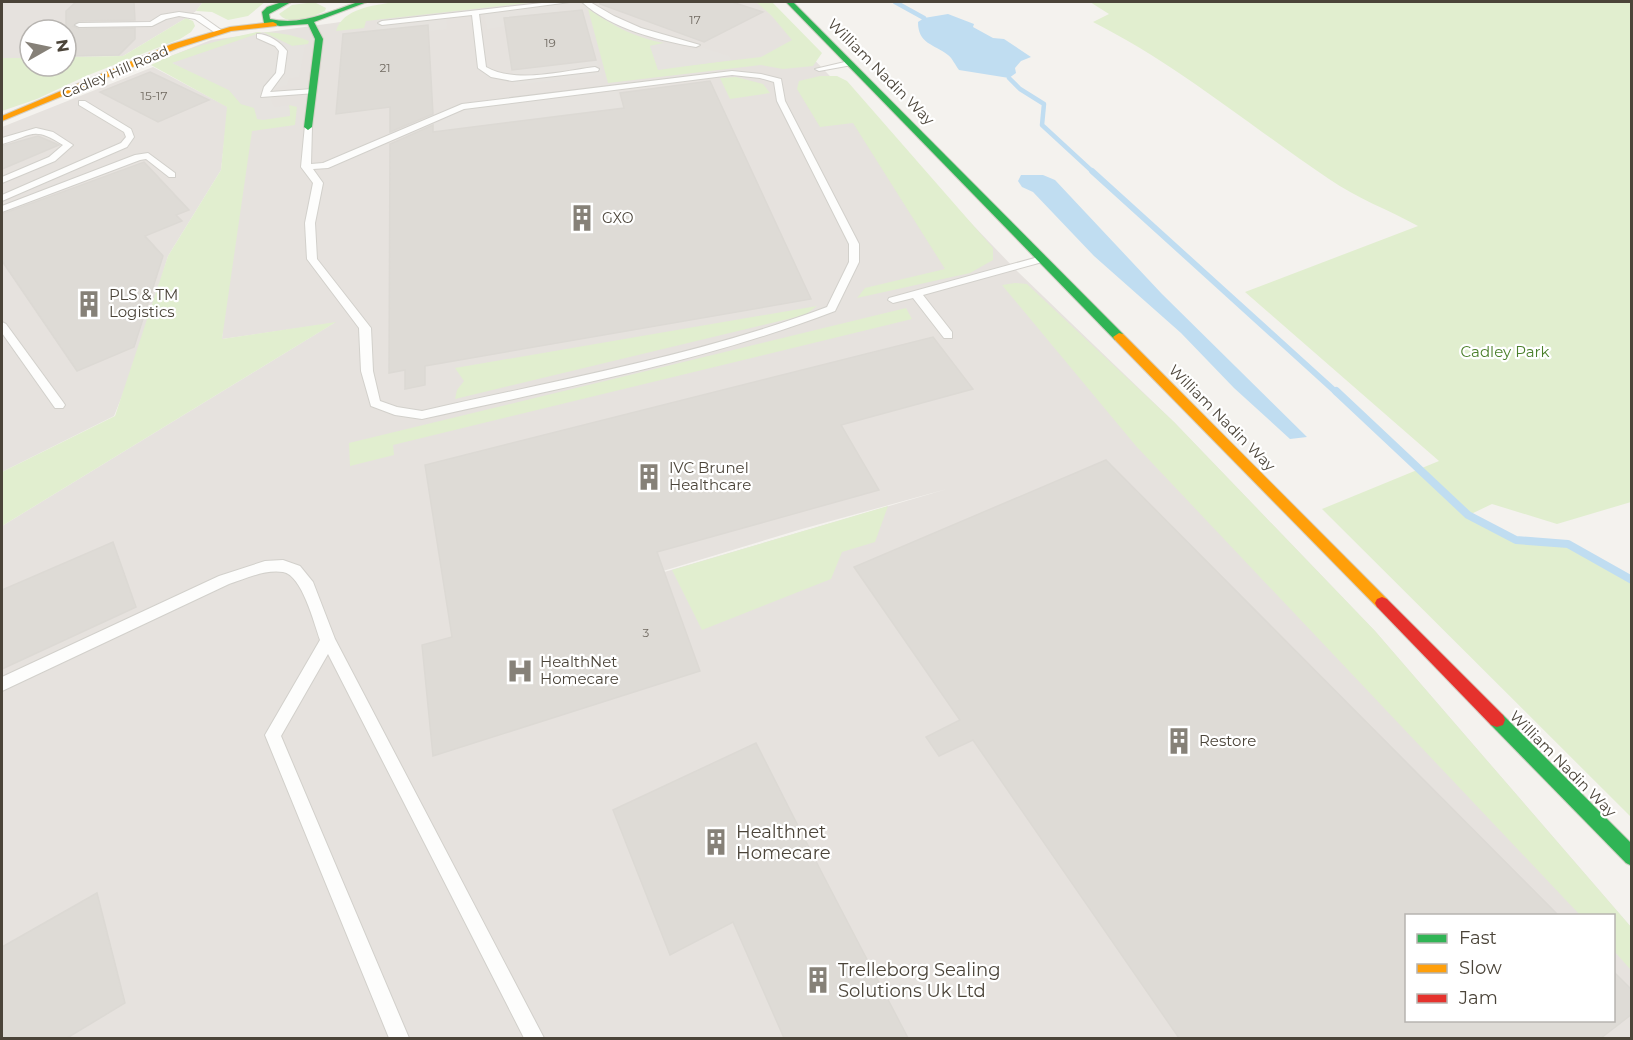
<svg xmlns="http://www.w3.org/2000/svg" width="1633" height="1040" font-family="Montserrat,sans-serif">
<rect width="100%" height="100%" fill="#f4f2ee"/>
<!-- industrial -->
<g fill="#e6e2de" fill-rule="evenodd">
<polygon points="2,2 203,2 196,11 186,18 123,56 66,57 66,30 30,30 30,58 2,58"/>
<path d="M485,2H759L1017,271L1174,422L1375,631L1631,927V1038H2V526L334,323L222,339L244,107L166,58L211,40ZM947,489L538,609H537L802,529ZM1406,916H1614V1020H1406Z"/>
<polygon points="153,67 228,107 221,170 168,256 138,356 114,416 2,472 2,127"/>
</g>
<!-- green -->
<g fill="#e1eecf">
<polygon points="203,2 265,2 248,16 228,20 212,12 196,11"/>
<path d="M314,2L326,8L325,11C313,17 289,27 279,14L292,5Z"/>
<path d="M393,2H538L366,21L364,28L336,31C343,8 373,6 393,2Z"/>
<path d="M756,2H772L822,53L813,66L783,69L761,65L608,83L588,9C612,25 635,38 664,43L650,46L658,69L761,57L792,40L771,15Z"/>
<path d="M1090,2H1631V502L1557,524L1492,504L1469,515L1516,540L1568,544L1631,580V817L1322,509L1439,461L1245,292L1418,226C1389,210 1356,198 1329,179C1250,126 1178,65 1093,22L1109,14Z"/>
<polygon points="186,18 193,21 195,26 191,32 180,39 86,76 37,99 2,111 2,58 30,58 30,66 66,66 66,57 123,56"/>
<path d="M257,32C276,32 291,34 309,41L308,44L292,46L263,32L173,63L229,90L241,104L290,116L289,105L297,107L295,125L252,131L222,339L336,322L2,526V472L115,416L168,256L221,170L227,107L151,65C184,48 220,40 257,32Z"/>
<polygon points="820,76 837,76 847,81 993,248 993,260 970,273 857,298 865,288 945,269 853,123 820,127 797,89 799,81"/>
<polygon points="736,77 763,84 770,93 730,99 720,78"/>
<polygon points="1015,283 1027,284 1174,422 1375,631 1631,927 1631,970 1614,951 1614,916 1580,915 1136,446 1002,285"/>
<polygon points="817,306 805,315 455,399 457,390 464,381 455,368"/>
<polygon points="906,308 912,319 393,445 394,455 350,466 349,443"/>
<polygon points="888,506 875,542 842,552 831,579 702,630 672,570"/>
</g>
<!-- parking -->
<g fill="#e6e3df">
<polygon points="556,4 559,12 505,18 505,26 487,29 484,12"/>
<polygon points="446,13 447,29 429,31 428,25 377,30 376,28 377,20"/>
<polygon points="263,32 292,46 305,45 299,77 289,78 287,85 275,88 271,100 274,107 289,105 290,116 263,120 257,119 254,108 241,104 229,90 172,63"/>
<polygon points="664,43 681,46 683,50 704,48 729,56 731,60 658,70 650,46"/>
<polygon points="596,60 601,75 514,85 512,70"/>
<polygon points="616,89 624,108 424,133 426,124 438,122 453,114 463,113 463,109"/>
</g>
<!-- water -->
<g fill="#c0ddf1">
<path d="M948,14L974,24L973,27L993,38L1004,39L1031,57L1021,61L1015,68L1016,73L1009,78L959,70C955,65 953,59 948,55C934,44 918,44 918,22L924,18Z"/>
<polygon points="1021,175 1043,175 1055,180 1162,294 1307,437 1290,439 1234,388 1181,333 1094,256 1033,192 1022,187 1018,181"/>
</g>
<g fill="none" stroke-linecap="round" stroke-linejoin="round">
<!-- stream-far2 -->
<g stroke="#c0ddf1" stroke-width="4.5">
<polyline points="895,2 924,18"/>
<polyline points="1009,78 1020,89 1044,104 1042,125 1093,172"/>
</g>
<!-- stream-far1 -->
<polyline stroke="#c0ddf1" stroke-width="6" points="1092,171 1337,393"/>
<!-- stream -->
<polyline stroke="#c0ddf1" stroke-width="8" points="1336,391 1468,515 1516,540 1568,544 1632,580"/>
</g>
<!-- building -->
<g fill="#dedbd6" stroke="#dcd9d4" stroke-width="1.5">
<polygon points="76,2 134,2 135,20 79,21 73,26 79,29 135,28 135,39 119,55 66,56 66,11"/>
<polygon points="600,2 732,2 763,12 704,42 600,4"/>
<polygon points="582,10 596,60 512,70 504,18"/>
<polygon points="428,25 433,114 390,132 390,107 336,114 343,34"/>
<polygon points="150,72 209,100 158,122 100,92"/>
<polygon points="710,81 811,299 425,366 425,385 405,389 405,370 389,373 390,144 433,125 433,132 624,108 620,93"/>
<polygon points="38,136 59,145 2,169 2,146"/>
<polygon points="144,162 189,210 176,215 182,221 145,236 163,256 134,347 77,371 2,261 2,214"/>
<polygon points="933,337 973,389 841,425 879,490 657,552 700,671 433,756 422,645 452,637 425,465"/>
<polygon points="1106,460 1558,915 1407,915 1407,1020 1614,1020 1614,972 1632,990 1632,1014 1601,1038 1179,1038 973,740 939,756 926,737 960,720 854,567"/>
<polygon points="113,542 136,607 2,669 2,590"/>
<polygon points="756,743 823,875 908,1038 784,1038 733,922 670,955 613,810"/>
<polygon points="97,893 125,1003 67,1038 2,1038 2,947"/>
</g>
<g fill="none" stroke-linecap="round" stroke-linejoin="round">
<defs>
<g id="lane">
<path d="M551,2H570L479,14L486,67C516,84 562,71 595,67L599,69L598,71L512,81L491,77L478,68L472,15L382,25L378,23L382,21Z"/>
<path d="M582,2H590L614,16L641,28L700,45L696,47C657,40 612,29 582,2Z"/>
<polygon points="179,12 200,15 224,32 217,34 195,19 179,16 166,19 152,26 79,27 75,25 79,23 150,22 161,15"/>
<path d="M257,34C269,34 280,42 287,51L284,73L270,92L313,89H316V93L261,97L264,87L276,73L279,51L275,46L257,38Z"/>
<polygon points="849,61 853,63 852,65 819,71 815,69"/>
<path d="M732,71L761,74L781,79L785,101L859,244V262L835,311C702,362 560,388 422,419L395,415L371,406L361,371L359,328L307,259L305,223L313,183L301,167L305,125L312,127L311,164L323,163L462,104ZM732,75L760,78L774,82L777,101L849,244V262L827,307C697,356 557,380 422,411L397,407L380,401L373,371L371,328L317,259L315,223L323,183L313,169L328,168L464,109Z"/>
<polygon points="79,101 85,101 131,129 134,137 127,147 2,201 2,195 121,143 126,137 124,132 79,105"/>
<path d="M36,128L53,132L73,145L55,161L2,183V177L49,157L63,145C32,125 32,136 2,144V138Z"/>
<polygon points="148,153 175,173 175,177 169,177 146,159 140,160 2,212 2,206 135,155"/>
<polygon points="1042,256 1046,257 1046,261 923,295 952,332 952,338 944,338 913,298 893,303 888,300 889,298"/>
<polygon points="2,322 6,324 63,402 65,405 63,408 55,408 2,333"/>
<path d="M283,560L300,566L313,582L335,639L544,1038H524L328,654L281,736L409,1038H389L265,735L320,640C314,623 302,575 283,572C265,569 245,579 229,584L2,691V677L219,576L265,561Z"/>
</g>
<g id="fast">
<path d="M282,2H291L269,14L270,19C302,26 328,12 358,2H367L314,22L323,39L312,127L308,130L304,127L315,39L308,24L280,26L264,23L262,12L267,7Z"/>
<polygon points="786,2 793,2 1123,334 1123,340 1115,340"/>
<polygon points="1497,713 1503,715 1632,844 1632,866 1626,863 1491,725 1489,720 1491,715"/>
</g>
<g id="slow">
<polygon points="273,22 277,24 276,26 231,31 178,48 2,121 2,116 172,44 230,27"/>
<polygon points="1119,333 1123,334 1387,599 1389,603 1387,607 1382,609 1377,607 1115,340 1113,337"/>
</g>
<polygon id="jam" points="1382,597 1387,599 1503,715 1505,720 1503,725 1497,727 1491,725 1377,607 1375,603 1377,599"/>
</defs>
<!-- lane casing -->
<use href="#lane" stroke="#d2d0cb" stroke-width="2"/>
<!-- fast casing -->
<use href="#fast" stroke="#d3cfc5" stroke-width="2"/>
<!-- slow casing -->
<use href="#slow" stroke="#d3cfc5" stroke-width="2"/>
<!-- jam casing -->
<use href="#jam" stroke="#d3cfc5" stroke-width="2"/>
<!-- lane -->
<use href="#lane" fill="#fdfdfc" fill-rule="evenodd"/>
<!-- fast -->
<use href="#fast" fill="#30b455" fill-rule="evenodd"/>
<!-- slow -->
<use href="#slow" fill="#ff9f0a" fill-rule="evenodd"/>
<!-- jam -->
<use href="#jam" fill="#e5322d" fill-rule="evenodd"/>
</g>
<!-- icons -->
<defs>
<symbol id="building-bare" viewBox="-9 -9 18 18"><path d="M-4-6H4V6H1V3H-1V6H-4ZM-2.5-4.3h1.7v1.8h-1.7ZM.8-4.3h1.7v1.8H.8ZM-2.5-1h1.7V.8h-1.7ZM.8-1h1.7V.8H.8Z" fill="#868178" stroke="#fff" stroke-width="2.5" paint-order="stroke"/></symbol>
<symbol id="hospital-bare" viewBox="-9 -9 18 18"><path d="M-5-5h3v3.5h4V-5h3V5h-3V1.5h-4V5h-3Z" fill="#868178" stroke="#fff" stroke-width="2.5" paint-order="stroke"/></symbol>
</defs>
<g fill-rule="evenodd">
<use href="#building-bare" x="563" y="199" width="38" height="38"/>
<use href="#building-bare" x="70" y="285" width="38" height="38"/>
<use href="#building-bare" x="630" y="458" width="38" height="38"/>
<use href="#hospital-bare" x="501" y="652" width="38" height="38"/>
<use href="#building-bare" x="1160" y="722" width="38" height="38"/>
<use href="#building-bare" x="697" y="823" width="38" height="38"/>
<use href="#building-bare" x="799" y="961" width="38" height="38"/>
</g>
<g text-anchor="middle" stroke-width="4.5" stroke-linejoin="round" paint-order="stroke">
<!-- number labels -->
<g font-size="12" fill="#706a61">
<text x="695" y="24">17</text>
<text x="550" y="47">19</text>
<text x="385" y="72">21</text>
<text x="154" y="100">15-17</text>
<text x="646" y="637">3</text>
</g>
<!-- far-street labels -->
<g font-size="14" fill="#4b4439" stroke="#fff">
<text transform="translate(115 72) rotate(-23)" y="5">Cadley Hill Road</text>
</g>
<!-- far-poi labels -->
<g font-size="14" fill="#4b4439" stroke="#fff" text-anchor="start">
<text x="602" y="223">GXO</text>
</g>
<!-- street labels -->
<g font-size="15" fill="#4b4439" stroke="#fff">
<text transform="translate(881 72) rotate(45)" y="5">William Nadin Way</text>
<text transform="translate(1222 418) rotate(45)" y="5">William Nadin Way</text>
<text transform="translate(1563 764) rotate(45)" y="5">William Nadin Way</text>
</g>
<!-- poi labels -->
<g font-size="15" fill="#4b4439" stroke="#fff" text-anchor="start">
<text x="109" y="300">PLS &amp; TM<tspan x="109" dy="17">Logistics</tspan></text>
<text x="669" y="473">IVC Brunel<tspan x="669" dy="17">Healthcare</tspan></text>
<text x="540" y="667">HealthNet<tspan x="540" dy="17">Homecare</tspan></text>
<text x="1199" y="746">Restore</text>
</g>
<!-- park labels -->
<g font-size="15" fill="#4a7f2a" stroke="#fff">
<text x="1505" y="357">Cadley Park</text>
</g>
<!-- near-poi labels -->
<g font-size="18" fill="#4b4439" stroke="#fff" text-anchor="start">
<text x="736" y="838">Healthnet<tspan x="736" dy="21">Homecare</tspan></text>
<text x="838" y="976">Trelleborg Sealing<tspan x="838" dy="21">Solutions Uk Ltd</tspan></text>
</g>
</g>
<!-- border -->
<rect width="1633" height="1040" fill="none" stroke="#4b4439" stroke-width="6"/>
<!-- legend -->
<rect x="1405" y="914" width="210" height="108" fill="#ffffff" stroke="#b7b4b0" stroke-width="1.5"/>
<rect x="1417" y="934" width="30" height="9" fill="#30b455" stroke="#b7b4b0" stroke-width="1.5"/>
<text x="1459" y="944" font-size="18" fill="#4b4439">Fast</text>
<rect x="1417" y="964" width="30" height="9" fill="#ff9f0a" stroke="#b7b4b0" stroke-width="1.5"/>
<text x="1459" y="974" font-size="18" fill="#4b4439">Slow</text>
<rect x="1417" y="994" width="30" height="9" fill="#e5322d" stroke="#b7b4b0" stroke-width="1.5"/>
<text x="1459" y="1004" font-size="18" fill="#4b4439">Jam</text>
<!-- north arrow -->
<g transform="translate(48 48) rotate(81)"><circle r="28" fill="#ffffff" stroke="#b7b4b0" stroke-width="1.5"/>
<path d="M0-4.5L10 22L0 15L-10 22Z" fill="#868178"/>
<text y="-9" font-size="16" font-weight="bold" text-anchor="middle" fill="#4b4439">N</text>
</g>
</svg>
